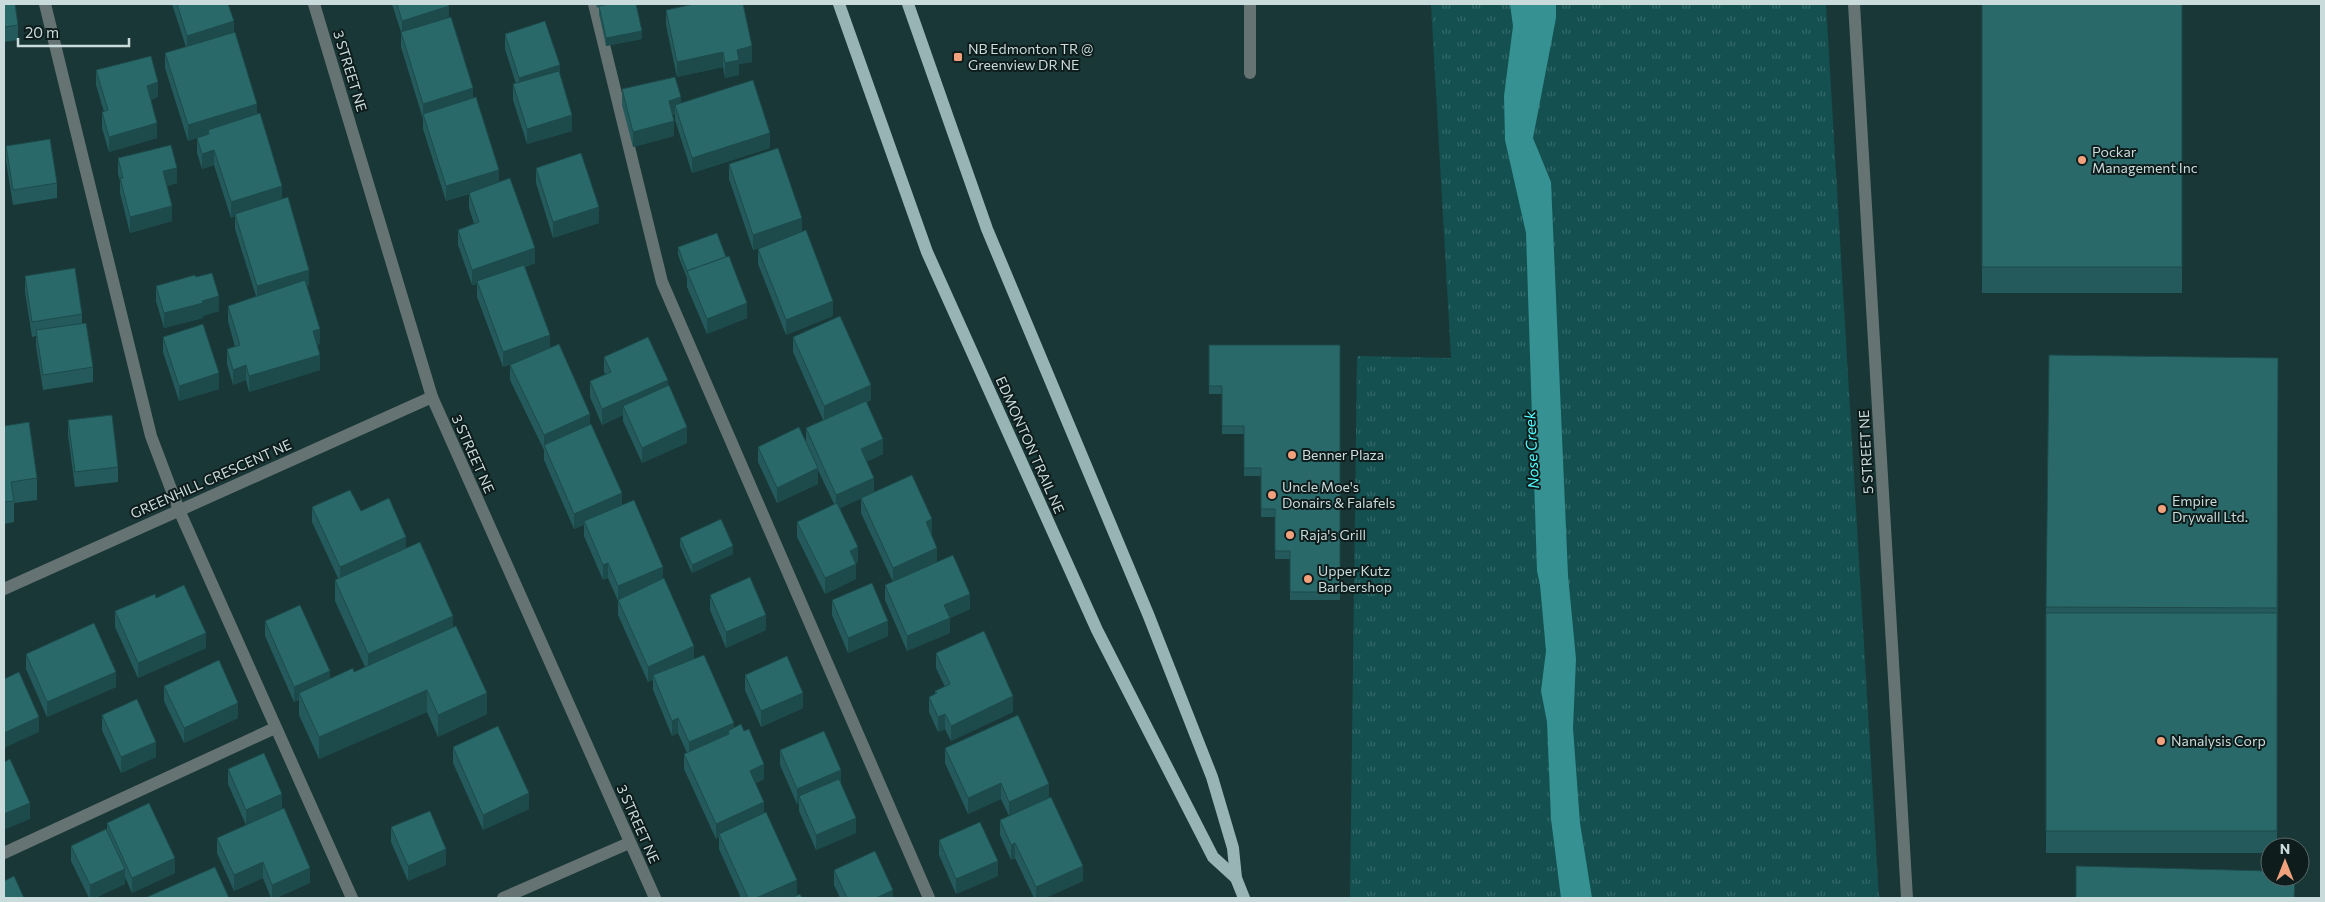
<svg xmlns="http://www.w3.org/2000/svg" width="2325" height="902" font-family="Commissioner,sans-serif">
<defs>
<pattern id="park-tufts" width="24" height="20" patternUnits="userSpaceOnUse" patternTransform="scale(1.25)"><rect width="24" height="20" fill="#145050"/><path d="M3 7l-1-3M5 7V3M7 7l1-3M15 17l-1-3M17 17v-4M19 17l1-3" fill="none" stroke="#356969"/></pattern>
</defs>
<rect width="100%" height="100%" fill="#193737"/>
<!-- park -->
<polygon fill="url(#park-tufts)" points="1431,4 1826,4 1879,898 1350,898 1357,356 1451,358"/>
<!-- water -->
<polygon fill="#359192" points="1510,4 1556,4 1556,18 1533,138 1551,182 1568,575 1576,659 1573,728 1580,823 1592,898 1561,898 1551,819 1547,722 1541,691 1546,651 1540,585 1537,571 1526,233 1505,140 1504,96 1513,26"/>
<g fill="none" stroke-linecap="round" stroke-linejoin="round">
<!-- minor -->
<g stroke="#667373" stroke-width="12">
<polyline points="45,4 151,436 179,510 352,898"/>
<polyline points="314,4 432,397 655,898"/>
<polyline points="594,4 662,282 929,898"/>
<polyline points="1250,4 1250,73"/>
<polyline points="1854,4 1907,898"/>
<polyline points="4,589 432,397"/>
<polyline points="4,853 275,728"/>
<polyline points="503,898 629,843"/>
</g>
<!-- major -->
<g stroke="#98b4b4" stroke-width="12">
<polyline points="839,4 927,252 1097,630 1213,857 1236,878"/>
<polyline points="908,4 987,229 1148,614 1212,777 1233,848 1236,878 1244,898"/>
</g>
</g>
<!-- wall -->
<g fill="#245a5b">
<polygon points="4,4 18,25 18,40 4,42"/>
<polygon points="172,4 228,4 234,32 282,199 309,285 307,286 320,344 317,345 320,370 249,392 246,380 233,385 227,364 227,349 235,347 228,321 228,306 256,296 235,229 235,216 231,218 214,165 202,169 197,153 197,138 208,134 188,141 165,68 165,53 186,47"/>
<polygon points="392,4 448,4 449,17 473,98 499,182 535,263 525,267 550,348 590,424 622,505 663,579 694,659 734,728 764,779 755,784 764,813 797,895 790,898 741,898 719,849 719,837 716,839 684,769 684,754 687,753 678,733 672,736 653,690 653,680 648,682 618,615 618,601 608,578 603,580 584,536 584,525 574,529 544,460 544,450 510,380 510,365 525,359 503,367 477,297 477,284 472,285 458,245 458,230 474,224 469,208 469,194 446,201 423,129 423,119 401,47 401,32"/>
<polygon points="596,4 636,4 642,39 606,46 599,14 599,7 597,8"/>
<rect x="1982" y="4" width="200" height="289"/>
<polygon points="666,10 752,62 739,64 739,75 725,78 723,67 677,77 666,25"/>
<polygon points="505,34 560,73 572,131 527,144 513,100 513,84 516,84 505,49"/>
<polygon points="96,70 158,97 151,100 157,138 109,152 102,128 102,112 104,112 96,85"/>
<polygon points="622,89 681,103 770,148 692,173 675,120 675,115 673,115 674,136 633,147 622,105"/>
<polygon points="6,146 57,183 57,198 13,205 6,161"/>
<polygon points="118,158 177,183 167,186 172,221 130,233 120,193 120,181 118,174"/>
<polygon points="729,164 802,232 833,316 786,335 758,264 758,249 777,242 753,250 729,179"/>
<polygon points="536,168 599,223 553,238 536,183"/>
<polygon points="678,247 747,318 707,334 687,287 687,278 678,255"/>
<polygon points="25,276 82,314 82,324 93,367 93,382 43,390 36,346 36,336 32,337 25,292"/>
<polygon points="196,277 219,311 203,316 203,318 164,328 156,301 156,286"/>
<polygon points="163,337 219,389 179,401 163,352"/>
<polygon points="793,337 871,400 867,402 883,454 866,462 874,492 932,535 931,535 937,562 970,609 950,618 950,633 907,651 885,600 885,585 893,582 861,513 861,498 840,508 858,562 856,563 856,579 825,594 797,537 797,522 834,504 818,470 818,484 777,503 758,462 758,447 806,443 806,428 823,420 793,352"/>
<polygon points="1209,345 1340,345 1340,600 1290,600 1290,559 1275,559 1275,517 1261,517 1261,476 1244,476 1244,434 1222,434 1222,394 1209,394"/>
<polygon points="604,357 668,386 687,443 642,463 623,421 623,415 602,425 590,397 590,381 606,375 604,372"/>
<polygon points="2278,358 2277,847 2270,847 2270,853 2046,853 2046,607"/>
<polygon points="68,420 118,467 118,482 75,487 68,435"/>
<polygon points="4,426 37,478 37,500 14,503 14,522 4,524"/>
<polygon points="312,507 361,511 406,548 453,627 487,714 438,737 427,712 319,759 299,715 299,700 294,702 265,636 265,621 330,679 354,672 365,667 335,601 335,580 338,578 312,522"/>
<polygon points="680,538 733,554 692,573 680,546"/>
<polygon points="710,595 766,630 726,648 710,610"/>
<polygon points="832,600 888,636 848,653 832,615"/>
<polygon points="115,611 206,648 138,678 115,627"/>
<polygon points="936,653 1013,712 951,741 945,729 938,732 929,712 929,697 935,694 935,691 945,687 936,668"/>
<polygon points="26,654 116,687 47,717 26,669"/>
<polygon points="745,675 803,708 761,727 745,690"/>
<polygon points="164,686 238,718 184,743 164,701"/>
<polygon points="102,715 156,757 121,773 102,730"/>
<polygon points="453,747 529,809 483,830 453,763"/>
<polygon points="945,748 1049,797 1083,881 1045,898 1034,898 1015,858 1011,860 1000,835 1000,820 1009,816 1001,799 968,814 945,763"/>
<polygon points="780,750 841,784 856,833 816,850 799,811 799,803 797,804 780,765"/>
<polygon points="228,769 282,809 310,883 276,898 271,898 263,878 234,891 217,853 217,838 246,825 228,784"/>
<polygon points="107,823 175,873 132,893 125,877 125,884 95,898 89,898 71,861 71,846 107,830"/>
<polygon points="391,827 446,865 408,881 391,842"/>
<polygon points="939,840 998,876 956,894 939,855"/>
<polygon points="834,870 893,898 840,898 834,885"/>
</g>
<!-- shaded-wall -->
<g fill="#1d4a4a">
<polygon points="449,6 449,21 402,36 402,21"/>
<polygon points="234,21 234,36 187,51 187,36"/>
<polygon points="642,31 642,39 606,46 606,38"/>
<polygon points="752,46 752,62 739,64 739,75 725,78 725,63 737,50"/>
<polygon points="723,52 723,67 677,77 677,62"/>
<polygon points="560,65 560,80 519,93 519,78"/>
<polygon points="158,82 158,97 147,101 147,86"/>
<polygon points="473,88 473,103 423,114 423,104"/>
<polygon points="681,97 681,113 675,105 675,115 669,116 669,101"/>
<polygon points="257,104 257,119 208,130 208,134 188,141 188,125"/>
<polygon points="572,115 572,131 527,144 527,129"/>
<polygon points="674,121 674,136 633,147 633,132"/>
<polygon points="157,123 157,138 109,152 109,137"/>
<polygon points="770,133 770,148 692,173 692,158"/>
<polygon points="214,150 214,165 202,169 202,154"/>
<polygon points="177,168 177,183 163,187 163,171"/>
<polygon points="499,170 499,185 446,201 446,186"/>
<polygon points="282,186 282,201 235,214 235,216 231,218 231,202"/>
<polygon points="172,206 172,221 130,233 130,217"/>
<polygon points="599,207 599,223 553,238 553,222"/>
<polygon points="802,218 802,233 753,250 753,235"/>
<polygon points="535,248 535,263 478,283 477,281 477,284 472,285 472,270"/>
<polygon points="309,270 309,285 257,301 257,286"/>
<polygon points="219,296 219,311 203,316 203,318 164,328 164,313"/>
<polygon points="833,301 833,316 786,335 786,320"/>
<polygon points="747,303 747,318 707,334 707,319"/>
<polygon points="320,329 320,344 313,346 313,331"/>
<polygon points="550,335 550,350 503,367 503,352"/>
<polygon points="320,355 320,370 249,392 249,376"/>
<polygon points="246,365 246,380 233,385 233,370"/>
<polygon points="219,373 219,389 179,401 179,386"/>
<polygon points="668,380 668,395 623,406 623,415 602,425 602,409"/>
<polygon points="871,385 871,400 824,421 824,406"/>
<polygon points="590,414 590,430 544,445 544,435"/>
<polygon points="687,427 687,443 642,463 642,448"/>
<polygon points="883,439 883,454 861,464 861,449"/>
<polygon points="818,468 818,484 777,503 777,488"/>
<polygon points="874,478 874,493 836,510 836,495"/>
<polygon points="622,493 622,508 584,521 584,525 574,529 574,514"/>
<polygon points="932,519 932,535 926,538 926,522"/>
<polygon points="406,537 406,552 340,582 340,567"/>
<polygon points="733,546 733,554 692,573 692,565"/>
<polygon points="858,547 858,562 850,566 850,551"/>
<polygon points="937,548 937,563 893,583 893,568"/>
<polygon points="608,563 608,578 603,580 603,565"/>
<polygon points="856,564 856,579 825,594 825,578"/>
<polygon points="663,567 663,582 618,602 618,586"/>
<polygon points="970,594 970,609 950,618 950,633 907,651 907,636 944,605"/>
<polygon points="766,615 766,630 726,648 726,632"/>
<polygon points="453,616 453,637 368,675 368,654"/>
<polygon points="888,621 888,636 848,653 848,638"/>
<polygon points="206,633 206,648 138,678 138,663"/>
<polygon points="694,646 694,661 653,675 653,680 648,682 648,667"/>
<polygon points="330,671 330,686 299,693 299,700 294,702 294,687"/>
<polygon points="116,672 116,687 47,717 47,702"/>
<polygon points="427,690 427,712 319,759 319,737"/>
<polygon points="487,693 487,714 438,737 438,715"/>
<polygon points="803,693 803,708 761,727 761,711"/>
<polygon points="1013,696 1013,712 951,741 951,726"/>
<polygon points="238,703 238,718 184,743 184,728"/>
<polygon points="945,714 945,729 938,732 938,717"/>
<polygon points="39,717 39,732 4,748 4,733"/>
<polygon points="678,718 678,733 672,736 672,721"/>
<polygon points="734,723 734,738 729,734 728,731 728,740 689,757 689,742"/>
<polygon points="156,742 156,757 121,773 121,757"/>
<polygon points="764,764 764,779 750,786 750,771"/>
<polygon points="841,770 841,785 799,796 799,803 797,804 797,789"/>
<polygon points="1001,783 1001,799 968,814 968,798"/>
<polygon points="1049,784 1049,799 1009,817 1009,802"/>
<polygon points="529,793 529,809 483,830 483,815"/>
<polygon points="282,794 282,809 246,825 246,810"/>
<polygon points="764,802 764,817 719,834 719,837 716,839 716,824"/>
<polygon points="30,803 30,819 4,830 4,814"/>
<polygon points="856,818 856,833 816,850 816,835"/>
<polygon points="1015,843 1015,858 1011,860 1011,845"/>
<polygon points="446,849 446,865 408,881 408,866"/>
<polygon points="175,858 175,873 132,893 132,878"/>
<polygon points="998,861 998,876 956,894 956,879"/>
<polygon points="263,862 263,878 234,891 234,875"/>
<polygon points="1083,866 1083,881 1045,898 1036,898 1036,887"/>
<polygon points="310,868 310,883 276,898 272,898 272,885"/>
<polygon points="125,869 125,884 95,898 90,898 90,885"/>
<polygon points="797,880 797,895 790,898 756,898"/>
<polygon points="893,890 893,898 876,898"/>
</g>
<!-- building -->
<g fill="#2a696a" stroke="#1d4a4a">
<polygon points="4,4 15,4 18,25 4,27"/>
<polygon points="177,4 228,4 234,21 187,36"/>
<polygon points="397,4 448,4 449,6 402,21"/>
<polygon points="611,4 636,4 642,31 606,38 599,6"/>
<polygon points="694,4 743,4 752,46 737,50 739,60 725,63 723,52 677,62 666,10"/>
<rect x="1982" y="4" width="200" height="263"/>
<polygon points="451,17 473,88 423,104 401,32"/>
<polygon points="545,21 560,65 519,78 505,34"/>
<polygon points="235,32 257,104 188,125 165,53"/>
<polygon points="151,56 158,82 147,86 157,123 109,137 102,112 108,110 96,70"/>
<polygon points="559,71 572,115 527,129 513,84"/>
<polygon points="675,77 681,97 669,101 674,121 633,132 622,89"/>
<polygon points="753,80 770,133 692,158 675,105"/>
<polygon points="476,97 499,170 446,186 423,114"/>
<polygon points="260,113 282,186 231,202 214,150 202,154 197,138 209,134 208,130"/>
<polygon points="50,139 57,183 13,190 6,146"/>
<polygon points="171,145 177,168 163,171 172,206 130,217 120,178 123,178 118,158"/>
<polygon points="778,148 802,218 753,235 729,164"/>
<polygon points="581,153 599,207 553,222 536,168"/>
<polygon points="510,178 535,248 472,270 458,230 479,222 469,193"/>
<polygon points="288,197 309,270 257,286 235,214"/>
<polygon points="806,230 833,301 786,320 758,249"/>
<polygon points="717,233 726,257 687,271 678,247"/>
<polygon points="729,256 747,303 707,319 687,271"/>
<polygon points="524,265 550,335 503,352 477,281"/>
<polygon points="75,268 82,314 32,322 25,276"/>
<polygon points="212,273 219,296 202,301 203,303 164,313 156,286 195,275 196,277"/>
<polygon points="305,280 320,329 313,331 320,355 249,376 246,365 233,370 227,349 240,345 228,306"/>
<polygon points="840,316 871,385 824,406 793,337"/>
<polygon points="86,323 93,367 43,375 36,330"/>
<polygon points="203,324 219,373 179,386 163,337"/>
<polygon points="648,337 668,380 602,409 590,381 611,372 604,357"/>
<polygon points="559,344 590,414 544,435 510,365"/>
<polygon points="1209,345 1340,345 1340,592 1290,592 1290,551 1275,551 1275,509 1261,509 1261,468 1244,468 1244,426 1222,426 1222,386 1209,386"/>
<polygon points="2049,355 2278,358 2277,608 2046,607"/>
<polygon points="669,385 687,427 642,448 623,406"/>
<polygon points="866,401 883,439 861,449 874,478 836,495 806,428"/>
<polygon points="112,415 118,467 75,472 68,420"/>
<polygon points="29,422 37,478 11,482 14,501 4,502 4,426"/>
<polygon points="591,424 622,493 574,514 544,445"/>
<polygon points="799,427 818,468 777,488 758,447"/>
<polygon points="912,475 932,519 926,522 937,548 893,568 861,498"/>
<polygon points="350,490 361,511 389,498 406,537 340,567 312,507"/>
<polygon points="634,500 663,567 618,586 608,563 603,565 584,521"/>
<polygon points="837,503 858,547 850,551 856,564 825,578 797,522"/>
<polygon points="721,519 733,546 692,565 680,538"/>
<polygon points="420,542 453,616 368,654 335,580"/>
<polygon points="953,555 970,594 944,605 950,618 907,636 885,585"/>
<polygon points="750,577 766,615 726,632 710,595"/>
<polygon points="664,578 694,646 648,667 618,600"/>
<polygon points="872,583 888,621 848,638 832,600"/>
<polygon points="184,585 206,633 138,663 115,611 155,594 156,598"/>
<polygon points="300,605 330,671 294,687 265,621"/>
<rect x="2046" y="613" width="231" height="218"/>
<polygon points="94,623 116,672 47,702 26,654"/>
<polygon points="456,626 487,693 438,715 427,690 319,737 299,693 353,668 354,672"/>
<polygon points="984,631 1013,696 951,726 945,714 938,717 929,697 937,693 935,691 950,684 936,653"/>
<polygon points="704,655 734,723 689,742 678,718 672,721 653,675"/>
<polygon points="787,656 803,693 761,711 745,675"/>
<polygon points="219,660 238,703 184,728 164,686"/>
<polygon points="19,672 39,717 4,733 4,679"/>
<polygon points="137,699 156,742 121,757 102,715"/>
<polygon points="1018,715 1049,784 1009,802 1001,783 968,798 945,748"/>
<polygon points="741,724 744,731 749,729 764,764 750,771 764,802 716,824 684,754 729,734 728,731"/>
<polygon points="498,726 529,793 483,815 453,747"/>
<polygon points="824,731 841,770 797,789 780,750"/>
<polygon points="264,753 282,794 246,810 228,769"/>
<polygon points="10,759 30,803 4,814 4,762"/>
<polygon points="839,779 856,818 816,835 799,796"/>
<polygon points="1051,797 1083,866 1036,887 1015,843 1011,845 1000,820"/>
<polygon points="149,803 175,858 132,878 107,823"/>
<polygon points="284,808 310,868 272,885 263,862 234,875 217,838"/>
<polygon points="430,811 446,849 408,866 391,827"/>
<polygon points="766,812 797,880 756,898 748,898 719,834"/>
<polygon points="980,822 998,861 956,879 939,840"/>
<polygon points="106,829 125,869 90,885 71,846"/>
<polygon points="875,851 893,890 876,898 847,898 834,870"/>
<polygon points="2076,866 2270,871 2270,877 2295,877 2294,898 2076,898"/>
<polygon points="215,867 229,898 147,898 147,897"/>
<polygon points="14,876 24,898 4,898 4,881"/>
<polygon points="800,894 802,898 791,898"/>
</g>
<!-- markers -->
<g fill="#f1a17c" stroke="#0f1c1c" stroke-width="2">
<rect x="953" y="52" width="10" height="10" rx="2.5"/>
<circle cx="2082" cy="160" r="5"/>
<circle cx="1292" cy="455" r="5"/>
<circle cx="1272" cy="495" r="5"/>
<circle cx="2162" cy="509" r="5"/>
<circle cx="1290" cy="535" r="5"/>
<circle cx="1308" cy="579" r="5"/>
<circle cx="2161" cy="741" r="5"/>
</g>
<g text-anchor="middle" stroke-width="4" stroke-linejoin="round" paint-order="stroke">
<!-- poi labels -->
<g font-size="14" fill="#cadbdb" stroke="#0f1c1c" text-anchor="start">
<text x="968" y="54">NB Edmonton TR @<tspan x="968" dy="16">Greenview DR NE</tspan></text>
<text x="2092" y="157">Pockar<tspan x="2092" dy="16">Management Inc</tspan></text>
<text x="1302" y="460">Benner Plaza</text>
<text x="1282" y="492">Uncle Moe's<tspan x="1282" dy="16">Donairs &amp; Falafels</tspan></text>
<text x="2172" y="506">Empire<tspan x="2172" dy="16">Drywall Ltd.</tspan></text>
<text x="1300" y="540">Raja's Grill</text>
<text x="1318" y="576">Upper Kutz<tspan x="1318" dy="16">Barbershop</tspan></text>
<text x="2171" y="746">Nanalysis Corp</text>
</g>
<!-- street labels -->
<g font-size="14" fill="#cadbdb" stroke="#0f1c1c">
<text transform="translate(350 71) rotate(73)" y="5">3 STREET NE</text>
<text transform="translate(1030 445) rotate(66)" y="5">EDMONTON TRAIL NE</text>
<text transform="translate(1866 452) rotate(-93)" y="5">5 STREET NE</text>
<text transform="translate(473 454) rotate(66)" y="5">3 STREET NE</text>
<text transform="translate(211 479) rotate(-24)" y="5">GREENHILL CRESCENT NE</text>
<text transform="translate(638 824) rotate(66)" y="5">3 STREET NE</text>
</g>
<!-- water labels -->
<g font-size="15" font-style="italic" fill="#52fdfe" stroke="#0f1c1c">
<text transform="translate(1532 450) rotate(-93)" y="5">Nose Creek</text>
</g>
</g>
<!-- border -->
<rect width="2325" height="902" fill="none" stroke="#cadbdb" stroke-width="10"/>
<!-- north arrow -->
<g transform="translate(2285 862)"><circle r="24" fill="#0f1c1c" stroke="#5a6868"/>
<path d="M0-4L9 19L0 12L-9 19Z" fill="#f1a17c"/>
<text y="-8" font-size="14" font-weight="bold" text-anchor="middle" fill="#cadbdb">N</text>
</g>
<!-- scale -->
<path d="M18 38v8h111v-8" fill="none" stroke="#cadbdb" stroke-width="2.5"/>
<text x="25" y="38" font-size="15" fill="#cadbdb" stroke="#0f1c1c" stroke-width="4" paint-order="stroke">20 m</text>
</svg>
